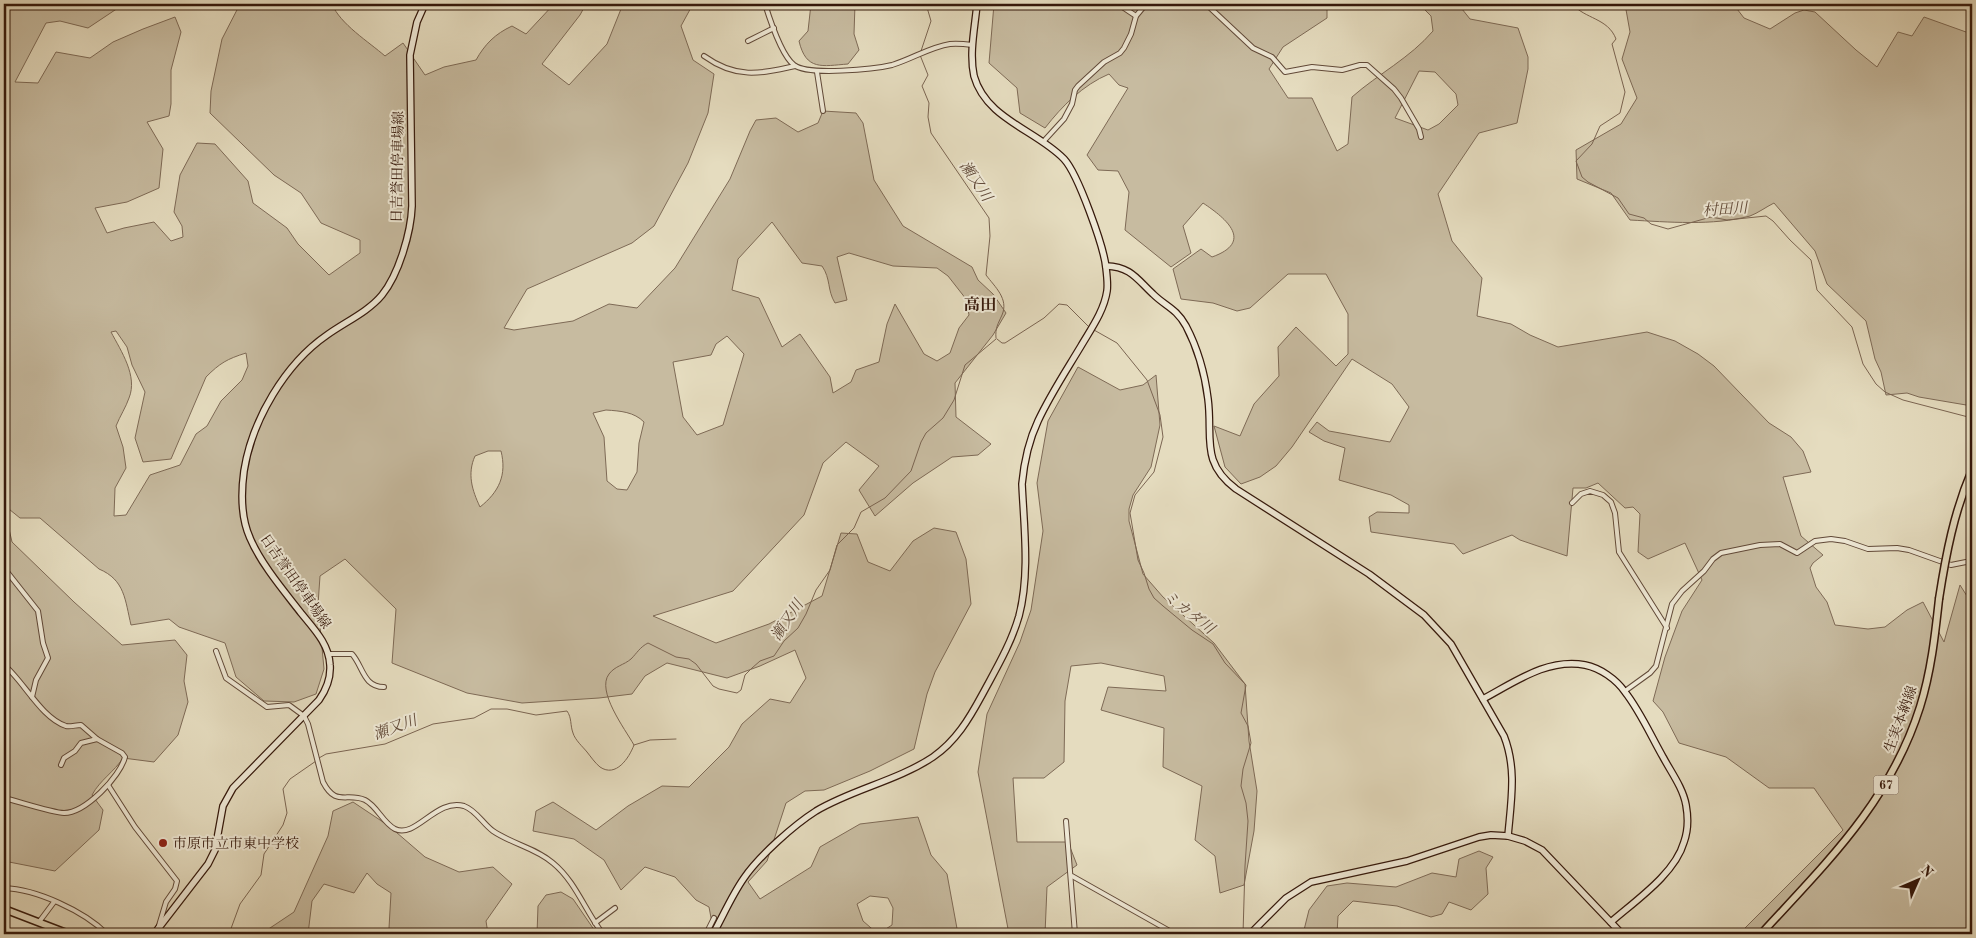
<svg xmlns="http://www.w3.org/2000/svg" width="1976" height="938" font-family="'Old Standard TT','Noto Serif JP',serif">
<rect width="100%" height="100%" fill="#e5dcbf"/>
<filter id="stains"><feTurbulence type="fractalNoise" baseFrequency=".004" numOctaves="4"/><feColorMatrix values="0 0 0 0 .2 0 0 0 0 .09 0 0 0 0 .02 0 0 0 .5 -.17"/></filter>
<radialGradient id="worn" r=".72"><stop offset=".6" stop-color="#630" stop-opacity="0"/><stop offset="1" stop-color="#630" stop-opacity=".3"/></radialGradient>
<!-- green -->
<g fill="#c7bba0" stroke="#7e6a56" fill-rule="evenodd">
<path d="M4,4H124L88,28L60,21L46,23L15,82L38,83L56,52L90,58L113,42L143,29L175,17L181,32L171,70V104L169,116L147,122L163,149L159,188L127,202L95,208L107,233L124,228L154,222L171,241L183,237L182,226L174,212L180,175L197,143L215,144L248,181L253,203L287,228L298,244L329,275L360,253V240L321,223L301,193L274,175L210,113L211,91L222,39L240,4H332C340,24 369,42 385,56L403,43L425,75L444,67L476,60C485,44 495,34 512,26L526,34L554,4H586L580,15L542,64L569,85L607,44L623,4H693L681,26L693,60L714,74L708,113L688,163L654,226L632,243L527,289L504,328L514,330L573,321L609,304L637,308L675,268L730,179L750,131L756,120L776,118L798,132L818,123L823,111L856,113L863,123L874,180L903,226L972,267L978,280L993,294L1006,313L993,335L955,383L956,417L991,444L978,455L952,457L913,483L875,516L859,490L879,466L846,442L823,463L804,515L733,591L653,616L716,643L769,624L822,596L841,533L857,534L868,562L890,571L913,541L934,528L956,532L966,559L971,604L935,672L927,694L914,749L870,771L824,790L805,791L786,803L767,861L748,882L760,899L811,867L820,847L860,824L918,817L931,855L947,874L958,934H714L709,907L696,900L675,877L645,867L621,890L604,860L574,839L533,831L536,811L553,802L596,830L628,806L662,786L689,787L729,747L742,724L770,699L790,703L806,678L795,650L760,666L727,678L667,663L645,676L632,694L599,698L522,703L467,693L392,663L396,609L345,559L320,576L318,605L324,669L316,694L294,702L264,701L236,677L225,643L179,627L169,619L131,625C125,600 125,580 99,569L40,518H20L4,505ZM772,222L802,263L822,266C831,279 827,290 835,303L847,300L837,257L849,253L893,266L937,268L948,276L966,299L969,315L959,328L950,353L937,361L924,354L895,304L887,324L879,362L856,370L851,382L833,393L830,377L800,334L782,347L759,298L732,290L738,259ZM116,331L127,347L132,365L145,392L135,438L143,462L171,459L206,377C220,363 227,359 246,353L248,366L242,380L221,401L207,426L196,434L180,465L150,475L126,515L114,516L115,488L126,468L123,447L116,426C120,416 126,407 129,398C138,376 121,351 111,332ZM727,336L744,354L723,425L697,435L683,417L673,362L711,355L716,344ZM606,410C621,411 634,412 644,422L639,443L637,472L627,490L617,489L607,481L604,437L593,413ZM488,451H501C507,475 499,492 480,507C472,490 467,474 475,456ZM870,896L888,898L893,908L892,925L878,934L863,921L857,904Z"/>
<path d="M811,4H855L854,34L859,50L848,64C822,66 806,71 799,41L808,31Z"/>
<path d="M994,4H1327V18L1283,47L1269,69L1288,98H1312L1337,151L1348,144L1352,97C1378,74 1410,58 1433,31L1431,16L1419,4H1458L1470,19L1518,28L1528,57V69L1517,123L1479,133L1438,194L1452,241L1482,278L1477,316L1511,324L1530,335L1558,347L1647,332L1675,341L1698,354L1714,366L1769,423L1791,437L1803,451L1811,472L1783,477L1801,536L1823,555L1813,563L1810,568L1816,587L1827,602L1835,625L1868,629L1885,627L1907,610L1923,602L1944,642L1960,585L1972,604V934H1739L1843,830L1814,788H1769L1726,757L1679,743L1663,712L1653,701L1665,657L1682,611L1702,580L1685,543L1648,559L1638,552L1640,514L1633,507L1625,508L1598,483L1586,488H1573L1567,556L1520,540L1512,535L1463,554L1454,544L1371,532L1369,517L1377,512L1409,513V505L1391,495L1339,480L1345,448L1324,441L1309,432L1317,422L1329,431L1390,442L1409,407L1392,384L1352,359L1292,447L1276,466L1260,477L1241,484L1225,467L1214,426L1240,436L1254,404L1279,376L1278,347L1296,327L1336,366L1348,354V314L1326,274H1288L1250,308L1237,311L1213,303L1181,299L1173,269L1201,249L1212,257C1254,242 1227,219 1203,203L1183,226L1191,253L1171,267L1125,230L1129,192L1118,171L1098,170L1087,155L1128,88L1119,85L1109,74C1083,85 1062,106 1045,128L1020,113L1017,88L989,63ZM1419,71L1435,72L1456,94L1458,105L1439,124L1428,130L1395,118Z"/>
<path d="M1625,4H1735L1734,5L1744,18L1770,29L1795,13L1804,10L1815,12L1856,50L1877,67L1898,32L1912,36L1924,17L1966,32L1972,30V406L1919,397L1907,393L1886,395L1881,372L1875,359L1866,321L1827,284L1815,251L1774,203C1766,207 1758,213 1750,216C1713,226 1668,222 1630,220L1611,193L1577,179L1576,150L1621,124L1637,98L1622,59L1630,32Z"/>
<polygon points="1078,367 1120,390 1143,385 1156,375 1160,425 1151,467 1133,495 1129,509 1129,521 1143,574 1163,597 1214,643 1245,684 1249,741 1257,791 1254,831 1244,885 1220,893 1215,856 1195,840 1202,786 1163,767 1164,728 1101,710 1108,687 1166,691 1164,676 1101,663 1071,666 1065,701 1064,762 1044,778 1013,778 1017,842 1068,842 1077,865 1047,887 1045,934 1009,934 978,772 987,714 1020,642 1031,610 1043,531 1037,483 1048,421"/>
<path d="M4,527L9,529L12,542L74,602L122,645L175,640L187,655L184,681L188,702L178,735L154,762L123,758C114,772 100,780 92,795L103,810L99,830L55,871L4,861Z"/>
<polygon points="353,802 389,826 425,857 459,872 493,867 512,884 486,921 488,934 386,934 389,928 391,893 377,884 367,873 354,893 324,884 312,901 308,934 261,934 294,912 328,836 333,811"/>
<polygon points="1479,851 1493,857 1486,868 1488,894 1471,910 1449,902 1442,914 1431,917 1397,906 1353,901 1338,916 1337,934 1303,934 1309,910 1327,886 1347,883 1396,887 1432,873 1456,877 1459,859"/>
<polygon points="561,892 573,899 597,934 537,934 538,906 546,895"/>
</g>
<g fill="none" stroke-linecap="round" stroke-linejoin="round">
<!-- stream -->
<g stroke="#7b6552" stroke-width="1">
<path d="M1572,4C1585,19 1608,18 1616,39L1612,44L1625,92L1620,113L1600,126L1592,144L1576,161L1582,177L1588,182L1618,198L1629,214L1644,218L1651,224L1668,229L1711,217L1727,220L1766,216L1773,221L1790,240L1811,260L1817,290L1852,327L1863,364L1876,384L1885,392L1903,400L1972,418"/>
<polyline points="921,51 931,21 926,4"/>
<path d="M920,55L928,75L922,86L929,103L928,117L931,133L989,218L990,236L986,275C995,287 1009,299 1002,315C998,324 995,328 996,338"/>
<polyline points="1094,330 1117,343 1147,380 1160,415 1163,437 1154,472 1135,495 1130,513 1138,560 1144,573 1149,589 1154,598 1163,606 1192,630 1213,644 1225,663 1246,685 1241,713 1248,726 1251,743 1243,769 1241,786 1246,803 1248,821 1245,866 1243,934"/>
<polyline points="997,339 1002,343 1005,343 1044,318 1059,304 1067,305 1089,327"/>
<polyline points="634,745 650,740 676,739"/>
<path d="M319,758L326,754L385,744L433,724L474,718L491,709H507L536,715L567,711C572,718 570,725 573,733C575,740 583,747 587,752C591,757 595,763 600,767C616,778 629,758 634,745C625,729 596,691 609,674C615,666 624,665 631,659C637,653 640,647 648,643L676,657L689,659L696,664L713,686L719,689L737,693L741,690L745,675L752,668L760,661L774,656L784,641L798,628L806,614L816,590L830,570L837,545L854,528L861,512L885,498L911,471L921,442L926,433L943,418L954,400L965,365L996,339"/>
<polyline points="229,934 240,904 261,875 264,854 283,825 287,813 283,789 290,779 316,761"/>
</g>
<defs>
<g id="street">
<path d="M765,4C770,20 781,55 794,65C808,76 875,69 892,65C912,59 930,47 950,44C957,43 965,44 973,45"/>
<polyline points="1118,4 1136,16"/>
<polyline points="1206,4 1253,48 1272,57 1285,72 1312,67 1342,70 1360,65 1367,65 1394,89 1401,98 1419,129 1421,137"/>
<polyline points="748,41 774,28"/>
<path d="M704,56C736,79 759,74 795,66"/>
<polyline points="817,72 823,111"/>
<polyline points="1043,142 1064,119 1072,104 1075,90 1078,86 1104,62 1120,53 1124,48 1131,34 1136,16 1146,4"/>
<polyline points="1572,503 1581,494 1590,491 1603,495 1611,502 1615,513 1619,552 1667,628"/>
<polyline points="4,568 38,611 43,643 48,658 36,680 32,697"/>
<path d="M216,651L226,678L267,707L289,705L304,716L308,724L323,782C336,807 346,792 365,800C377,806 383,823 395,829C416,839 436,798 464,806C476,810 483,824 493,831C512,844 536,848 553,863C576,882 585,911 603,934"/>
<path d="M328,654H352C363,666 363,687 384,687"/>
<path d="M4,665C23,680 41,718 66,726C70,727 76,725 81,725L97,739L122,753L125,757C120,777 85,813 64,813C53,813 17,801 4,798"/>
<polyline points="1625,691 1650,673 1656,666 1672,604 1682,591 1704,571 1713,559 1721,553 1760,545 1780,544 1797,553 1815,541 1831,539 1845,541 1868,549 1897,548 1909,550 1951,565 1966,562 1972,563"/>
<polyline points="61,765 64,758 75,751 81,743 97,739"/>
<polyline points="108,785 135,827 177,881 175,889 166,902 157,932 159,934"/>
<polyline points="1066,821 1075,934"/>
<polyline points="1072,876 1175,934"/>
<path d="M4,888C36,889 84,911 107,934"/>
<polyline points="39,922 54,902"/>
<polyline points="595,923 615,908"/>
<polyline points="706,934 714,918"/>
</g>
<g id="secondary">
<path d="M1106,266C1131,267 1136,278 1153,294C1165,306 1176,308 1186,326C1197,347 1205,375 1208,399C1213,437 1200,462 1236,489L1369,574L1424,615L1451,644L1504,736C1517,769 1511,801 1508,836"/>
<path d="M1483,699C1515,682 1547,658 1585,665C1600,668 1616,679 1625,692C1640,711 1651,736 1663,757C1671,772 1683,788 1686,805C1688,816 1688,831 1684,842C1675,874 1635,901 1611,922"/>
<path d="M154,934L208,864L215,850L223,806L233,788L319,700C326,690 331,679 330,665C329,644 314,629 301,613C284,591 261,564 250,538C241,518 241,493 244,471C252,420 285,364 327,335C345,322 368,312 382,295C399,274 411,232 412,206L410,55L417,22L425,4"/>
<path d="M713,934C723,916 732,895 744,878C759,856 794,825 816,811C853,789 897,781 933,757C956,741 969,719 982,695C996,669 1011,644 1019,616C1030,574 1024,527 1022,484C1024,463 1029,440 1038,421C1050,395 1066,371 1081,346C1091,329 1104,311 1107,291C1108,284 1107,276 1106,268C1104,247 1078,174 1064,159C1036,130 986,119 974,76C969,53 975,27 977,4"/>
<polyline points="1250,934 1286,898 1311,882 1407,861 1479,837 1491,835 1508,836 1525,841 1542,850 1622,934"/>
</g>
<g id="primary">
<polyline points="4,909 69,934"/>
<path d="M1761,934C1826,863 1890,802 1920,707C1931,672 1935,636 1939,599"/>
</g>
</defs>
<!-- street casing -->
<use href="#street" stroke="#614938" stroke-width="6"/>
<!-- secondary casing -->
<use href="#secondary" stroke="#35180b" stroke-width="8"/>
<!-- primary casing -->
<use href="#primary" stroke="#35180b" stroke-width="9"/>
<!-- street -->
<use href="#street" stroke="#eee8d5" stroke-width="4"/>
<!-- secondary -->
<use href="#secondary" stroke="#eee8d5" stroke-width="5.5"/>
<!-- primary -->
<use href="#primary" stroke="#e5dcbf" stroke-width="6"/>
<defs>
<path id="primary-bridge" d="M1939,599C1946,554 1954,512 1972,470"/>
</defs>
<!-- primary-bridge casing -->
<use href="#primary-bridge" stroke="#35180b" stroke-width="9" stroke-linecap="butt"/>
<!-- primary-bridge -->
<use href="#primary-bridge" stroke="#e5dcbf" stroke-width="6"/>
</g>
<!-- markers -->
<circle fill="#8f2418" stroke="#eee8d5" stroke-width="2" cx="163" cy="843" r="5"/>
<g text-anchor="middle" stroke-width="4" stroke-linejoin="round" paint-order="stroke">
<!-- shield labels -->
<rect fill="#eee8d5" stroke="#6c5648" stroke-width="1" x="1873.5" y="775.5" width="25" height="19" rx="4"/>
<g font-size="12" font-weight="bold" fill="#35180b">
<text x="1886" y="789">67</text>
</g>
<!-- street labels -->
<g font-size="14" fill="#35180b" stroke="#eee8d5">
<text transform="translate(397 167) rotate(-89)" y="5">日吉誉田停車場線</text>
<text transform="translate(296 581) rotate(55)" y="5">日吉誉田停車場線</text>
<text transform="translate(1900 719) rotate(-70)" y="5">生実本納線</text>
</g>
<!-- poi labels -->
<g font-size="14" fill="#35180b" stroke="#eee8d5" text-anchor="start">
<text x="173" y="848">市原市立市東中学校</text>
</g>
<!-- water labels -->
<g font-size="15" font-style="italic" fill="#634c3b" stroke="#eee8d5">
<text transform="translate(976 181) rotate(56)" y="5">瀬又川</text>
<text transform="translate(1725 209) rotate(-4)" y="5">村田川</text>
<text transform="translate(1189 612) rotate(38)" y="5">ミカダ川</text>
<text transform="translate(787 620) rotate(-56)" y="5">瀬又川</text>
<text transform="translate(395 727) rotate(-20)" y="5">瀬又川</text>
</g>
<!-- quarter labels -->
<g font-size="16" font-weight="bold" fill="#35180b" stroke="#eee8d5">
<text x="980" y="310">高田</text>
</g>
</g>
<!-- margin -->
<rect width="1976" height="938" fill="none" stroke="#e5dcbf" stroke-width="20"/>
<rect x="5" y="5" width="1966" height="928" fill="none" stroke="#35180b" stroke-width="2.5"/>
<rect x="10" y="10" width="1956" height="918" fill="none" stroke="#35180b"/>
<!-- north arrow -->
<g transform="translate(1918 880) rotate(45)" stroke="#eee8d5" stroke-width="4" paint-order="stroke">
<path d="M0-4L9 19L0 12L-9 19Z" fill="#35180b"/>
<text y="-8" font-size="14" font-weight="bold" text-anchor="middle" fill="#35180b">N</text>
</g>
<rect width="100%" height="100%" filter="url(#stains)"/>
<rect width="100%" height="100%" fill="url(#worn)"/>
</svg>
